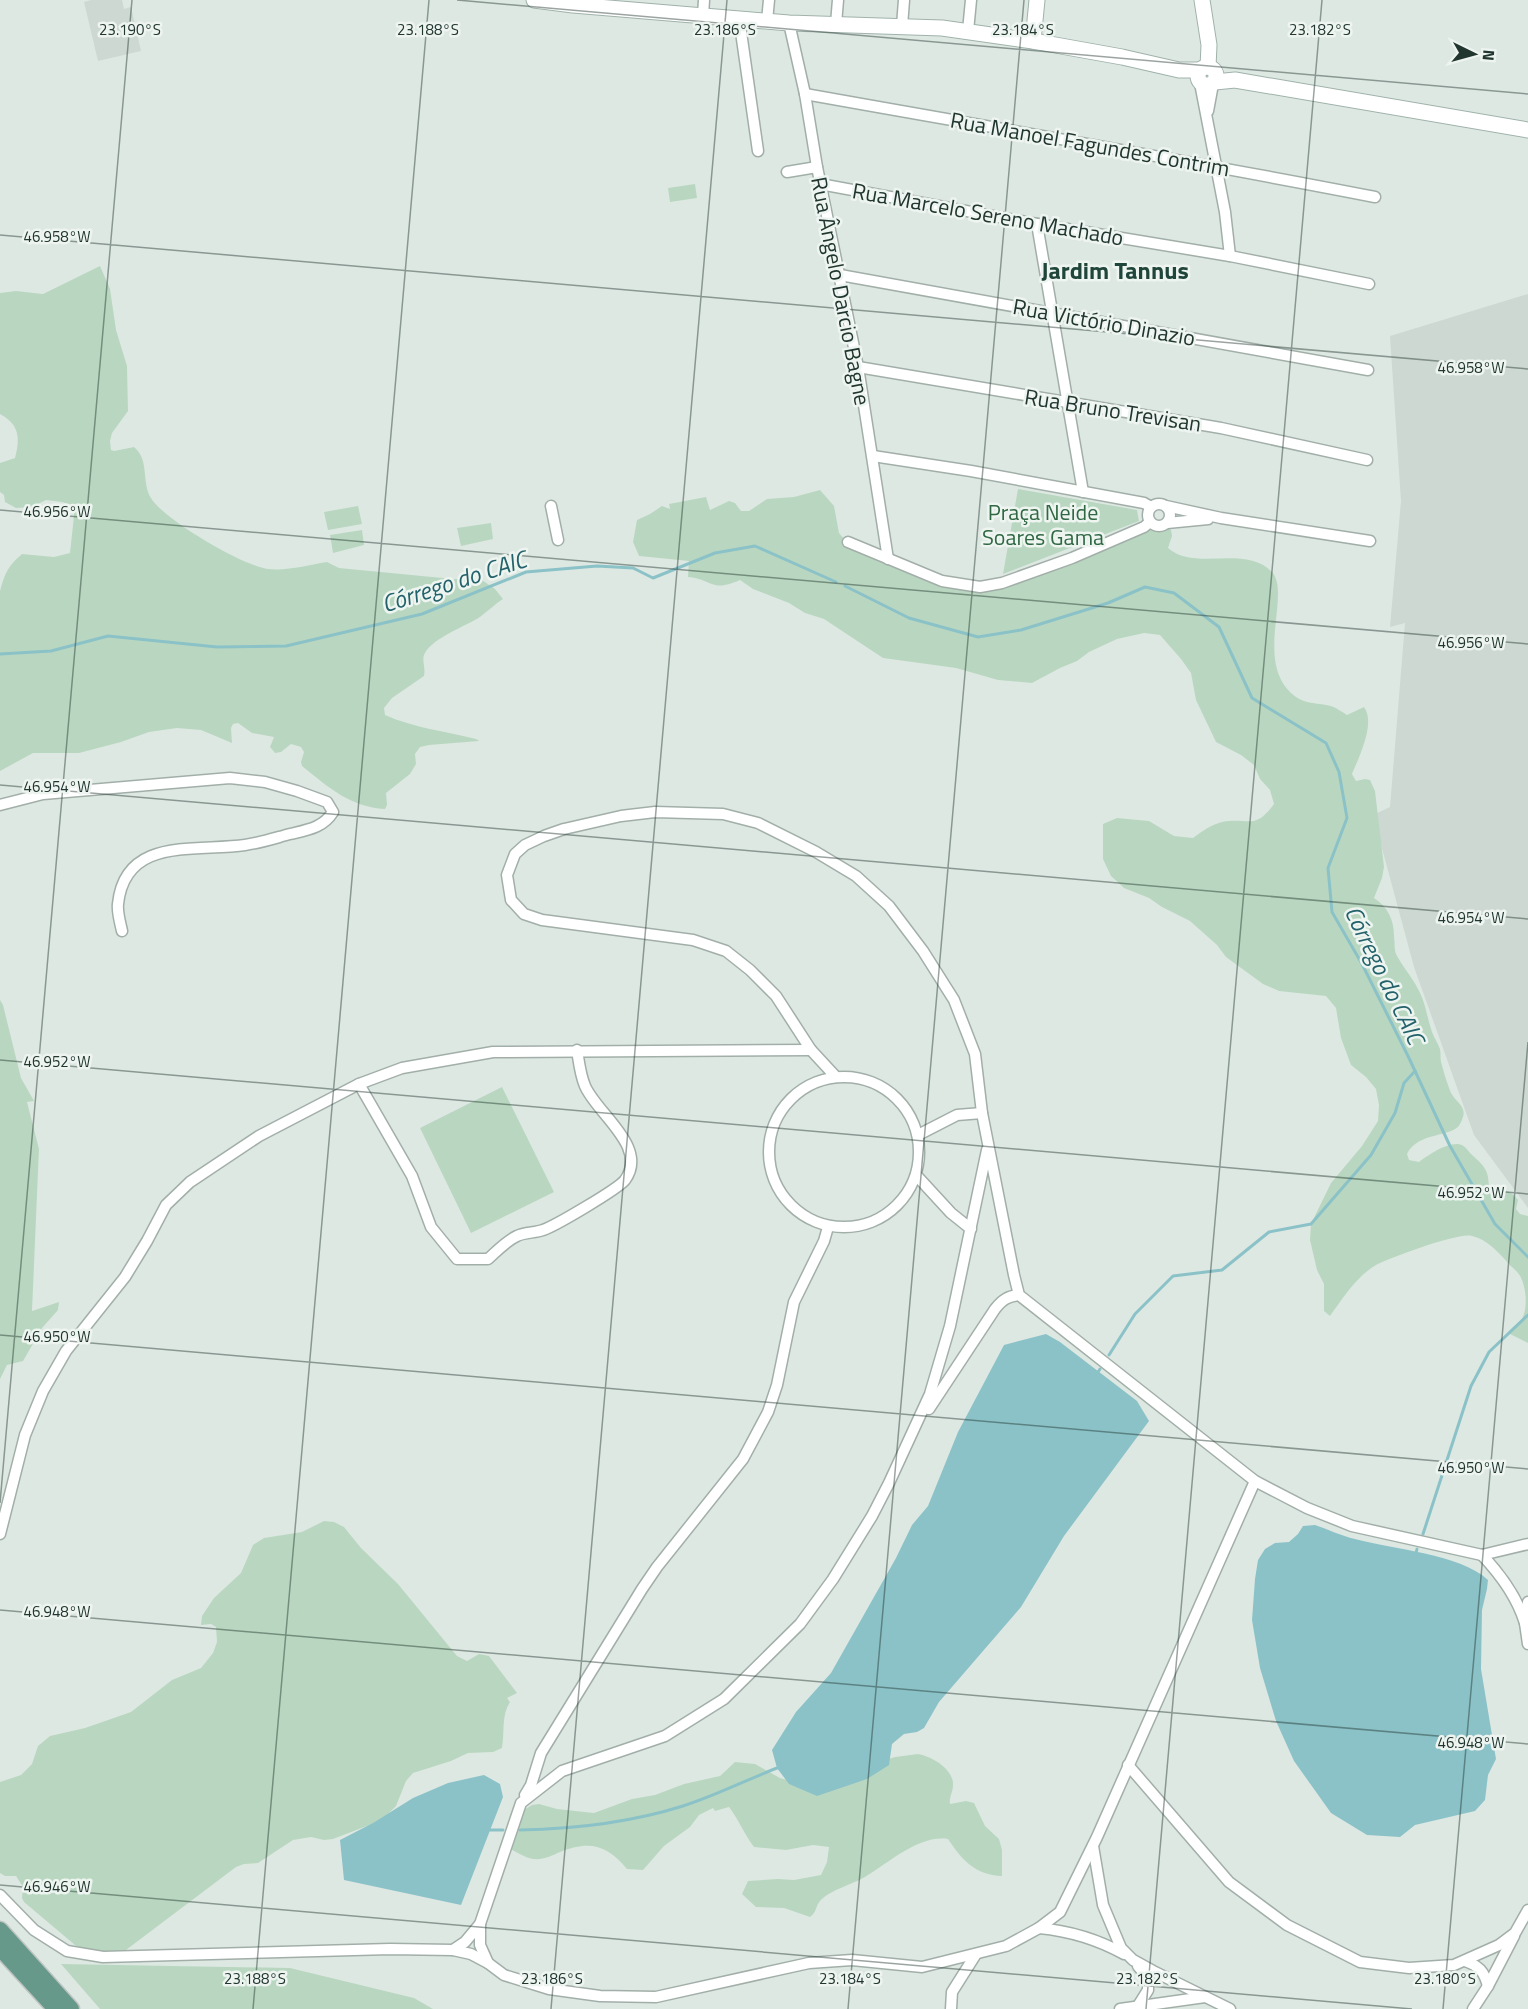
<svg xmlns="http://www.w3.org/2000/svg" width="1528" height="2009" font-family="'Titillium Web',sans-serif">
<rect width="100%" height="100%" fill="#dee8e3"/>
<!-- built -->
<g fill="#cdd8d2">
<polygon points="91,0 122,0 124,9 131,7 141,51 98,61 84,2"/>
<polygon points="1528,294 1528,1208 1474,1135 1414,967 1373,815 1390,807 1405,623 1390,627 1401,501 1390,336"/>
</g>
<!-- green -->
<g fill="#b9d7c0">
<polygon points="695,184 697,198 670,202 668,188"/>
<path d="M100,266L110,289L116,330L127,366L128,411L112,433L110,441L111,450L114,451L134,447C150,460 141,482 151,498C163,519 243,566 268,569C288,571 308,565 327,562L339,568L453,579L482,580L495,589L503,599C495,604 488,611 480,617C466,626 433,638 425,653C421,659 426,668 424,676L392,698L384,708L385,715C414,728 445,731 476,739L479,741L429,745L420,747L415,754L416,764L410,774L386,793L387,805L385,809C350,807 328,787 302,766L301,762L304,752L301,747L291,744L281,752L275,753L270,747L274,737L252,733L238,723L233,724L231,728L232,743L201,730L177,728L149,732L121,742L79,753H33L0,771V591C5,573 8,566 22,554L54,557L70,553L75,506L62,502L46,500L32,507L16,508L5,502L4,495L0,492V463L15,458C20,438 20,425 0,414V293L16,291L43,294Z"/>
<polygon points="1018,489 1137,510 1139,521 1003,574"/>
<path d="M820,490L834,506L839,533L849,545L890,566L936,583L987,586L1156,523L1164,524L1171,530L1172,536L1168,548C1195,572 1245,544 1272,572C1292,594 1252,665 1296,697C1306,704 1319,703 1331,706C1337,708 1342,712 1347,715L1364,707C1376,723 1359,757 1352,774L1356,781L1365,779L1370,780L1375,791L1384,867L1382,878L1374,898C1388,907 1394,920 1394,936C1395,942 1394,949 1396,954C1402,966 1412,977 1418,989C1426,1003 1427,1018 1432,1032C1434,1038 1438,1043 1440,1049C1441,1053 1440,1058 1441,1062C1444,1073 1447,1083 1451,1093C1457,1104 1470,1107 1460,1124C1453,1138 1418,1131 1407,1154L1409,1160L1419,1162C1428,1155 1450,1140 1462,1145C1466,1147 1469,1152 1472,1155C1487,1168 1489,1172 1489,1192C1501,1189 1510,1189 1518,1200L1516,1209L1520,1214L1528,1216V1343L1508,1333C1512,1326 1520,1323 1523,1317C1528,1305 1526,1283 1518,1273C1515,1269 1511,1267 1508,1263C1498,1252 1488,1240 1472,1236C1459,1232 1390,1258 1376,1265C1356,1277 1343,1298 1330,1316L1324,1311V1284L1317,1270L1310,1240L1311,1224L1331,1183L1362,1146L1378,1121L1379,1105L1376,1089L1366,1077L1351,1065L1341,1038L1336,1008L1326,996L1279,991L1263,984L1226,957L1217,945L1190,921L1162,907L1149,898L1124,888L1111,876L1103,859V824L1117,818L1149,821L1174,836L1193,838C1202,831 1211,825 1222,822C1249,817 1254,831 1274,804L1270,790L1260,779L1254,765L1241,755L1216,742L1196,700L1191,673L1181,659L1160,635L1144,633L1117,639L1089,652L1077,661L1060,668L1032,683L998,680L956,668L883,658L824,619L805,613L789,603L753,589L740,580C711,593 712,579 688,577L689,561L639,556L633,542L637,520L650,514L662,506L670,509L669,504L706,497L710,510L729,501L735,503L741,511H749L767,499L794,497Z"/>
<polygon points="358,506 362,524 328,530 324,512"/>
<polygon points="491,523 493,539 461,546 457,528"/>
<polygon points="362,530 364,545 333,553 330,535"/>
<polygon points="0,1000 3,1005 21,1078 34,1101 27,1102 39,1149 32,1311 59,1302 58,1310 42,1328 23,1361 7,1365 0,1379"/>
<polygon points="502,1087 554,1192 471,1233 420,1128"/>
<path d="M324,1521L334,1522L344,1527L361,1548L398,1584L457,1656L467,1661L479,1654L489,1656L517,1693L507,1698L510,1702C501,1716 505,1731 502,1748L493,1752L468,1753L451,1761L413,1773L406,1781L396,1806L388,1814L372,1824L333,1839L324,1840L311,1837L293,1840L258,1863L244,1864L236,1867L118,1956H93L75,1945L24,1902L22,1898L23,1887L16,1876H5L0,1873V1782L21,1775L32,1764L38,1746L50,1736L85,1728L131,1712L172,1680L201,1668L213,1653L217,1642L216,1627L211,1624L201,1625L202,1616L214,1598L241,1573L253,1545L264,1538L302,1532Z"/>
<path d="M918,1754C931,1756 954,1769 953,1785C953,1792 949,1797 950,1804L966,1801L974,1803L985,1826L999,1839L1002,1850V1876C975,1875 962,1860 948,1839C918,1835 889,1863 865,1877C853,1884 828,1891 820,1901C815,1907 817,1912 810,1917L784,1908L756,1907L742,1894L748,1881L778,1879L794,1880L821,1875L827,1862L829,1847L813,1845L786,1850L754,1847C744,1834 739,1820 729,1807L715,1811L713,1808L699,1815L690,1827L664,1846L643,1870L627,1869C607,1845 590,1840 560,1852C551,1856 544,1860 533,1859C525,1858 515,1851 508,1848L524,1810L532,1805L539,1804L557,1809L594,1813L632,1799L655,1795L684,1784L720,1776L735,1762L755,1764L780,1778L806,1785L895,1757Z"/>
<polygon points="61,1964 290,1968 414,1998 433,2009 100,2009"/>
</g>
<!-- water -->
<g fill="#8bc2c8">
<polygon points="1046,1334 1060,1342 1137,1401 1149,1421 1064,1536 1021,1607 939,1702 924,1728 917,1732 904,1734 892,1744 889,1765 867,1779 817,1796 789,1784 777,1768 772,1750 796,1712 831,1673 896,1558 912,1525 928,1506 958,1432 1004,1345"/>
<path d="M1315,1525C1328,1529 1341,1536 1355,1539C1391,1549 1461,1554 1488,1580L1487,1589L1482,1610L1481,1669L1496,1759L1488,1775L1485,1800L1475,1811L1415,1825L1400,1837L1367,1835L1331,1813L1294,1761L1276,1721L1260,1668L1252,1620L1255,1579L1258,1560L1265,1549L1275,1543L1289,1542L1298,1534L1303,1526Z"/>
<polygon points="484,1775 500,1784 503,1797 461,1905 344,1880 340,1840 373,1823 413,1798 448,1783"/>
</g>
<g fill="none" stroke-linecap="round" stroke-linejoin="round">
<!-- stream -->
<g stroke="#8bc2c8" stroke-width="3">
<polyline points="845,586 909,618 978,637 1021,630 1108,603 1145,587 1174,593 1219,627 1252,698 1326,743 1339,772 1347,818 1328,868 1332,912 1362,964 1408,1056 1450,1146 1495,1224 1528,1257"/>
<polyline points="0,654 51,651 108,636 217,647 286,646 422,614 526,572 597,566 633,568 653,578 715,553 755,546 836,582"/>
<polyline points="1109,1355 1135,1314 1173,1276 1222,1270 1269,1232 1311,1224 1371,1155 1395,1113 1404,1083 1415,1071"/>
<polyline points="1098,1372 1100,1369"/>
<polyline points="1423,1534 1471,1386 1489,1352 1528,1315"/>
<polyline points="1416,1553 1417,1549"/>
<polyline points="490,1830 503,1830"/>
<path d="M520,1830C574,1829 632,1822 683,1806C715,1796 746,1780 777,1768"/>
</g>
<defs>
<g id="street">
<polyline points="703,15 704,0"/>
<polyline points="739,18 758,151"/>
<polyline points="767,21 769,0"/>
<polyline points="789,23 805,94 817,167 858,367 888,559"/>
<polyline points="836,24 838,0"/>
<polyline points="902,26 904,0"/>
<polyline points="968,31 971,0"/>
<polyline points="1200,83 1225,212 1230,256"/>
<path d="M805,94C995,128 1186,160 1375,197"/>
<polyline points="1208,111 1213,84"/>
<polyline points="787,172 817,167"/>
<polyline points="820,184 1037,224 1230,256 1369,284"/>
<polyline points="1037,224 1083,492"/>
<polyline points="840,275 1368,370"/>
<polyline points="858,367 1221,428 1367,460"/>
<polyline points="873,456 971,471 1144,503 1151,507"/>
<circle cx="1159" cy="515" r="11"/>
<polyline points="551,506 558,540"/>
<polyline points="1166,506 1221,518 1370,541"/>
<polyline points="1167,523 1208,519"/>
<polyline points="848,542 942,581 980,587 1002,583 1072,558 1144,527 1150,522"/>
<path d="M0,805L43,794L230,778L265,782L297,791L327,802L333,812C323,828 307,830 290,834C275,838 260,843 245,845C196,852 125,836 118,904C117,912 120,922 122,931"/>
<circle cx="844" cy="1152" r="75"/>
<polyline points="836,1077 811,1050 776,996 750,970 726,951 693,940 542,920 524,914 511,900 507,875 515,854 525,845 544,836 564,829 621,816 655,812 723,814 758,823 816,852 856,876 889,906 923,951 954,1000 975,1054 982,1113 1014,1275 1019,1295 1255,1481 1307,1508 1352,1526 1482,1555 1528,1544"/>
<polyline points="359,1084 402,1068 493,1052 811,1050"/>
<polyline points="918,1135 957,1115 982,1113"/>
<polyline points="916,1175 951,1213 971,1229"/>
<path d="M929,1409L995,1309C1002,1300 1008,1296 1019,1295"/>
<path d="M0,1534L25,1435L43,1391L66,1351L125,1277L147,1241L166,1205L190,1182L259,1136L359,1084L412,1176L431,1227L457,1259H488C497,1251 506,1241 517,1236C525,1232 535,1233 543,1230C555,1226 618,1189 625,1180C649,1147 597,1114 585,1086C580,1074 579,1062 577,1050"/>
<path d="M1482,1555C1500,1574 1517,1597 1525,1623"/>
<polyline points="1528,1602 1525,1623 1528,1644"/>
<polyline points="1128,1765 1229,1882 1287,1925 1360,1962 1409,1968 1454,1965 1499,1945 1515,1933 1528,1910"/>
<polyline points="525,1795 531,1785 541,1753 642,1589 657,1567 743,1459 768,1412 777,1385 794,1302 824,1241 828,1227"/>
<polyline points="1093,1846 1103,1905 1121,1948 1133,1960 1153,1971 1230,2009"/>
<polyline points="0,1895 34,1930 67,1951 103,1957 390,1949 453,1950 465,1942 480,1924 521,1803 562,1771 665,1736 724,1699 800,1624 833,1579 872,1516 889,1483 930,1394 950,1326 987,1150"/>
<polyline points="480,1924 480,1945 488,1963"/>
<path d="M1039,1928C1070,1931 1097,1939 1124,1954"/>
<polyline points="453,1950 471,1954 488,1963 504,1975 549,1989 600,1996 656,1997 809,1963 852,1960 922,1967 1006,1946 1039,1928 1060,1912 1097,1837 1255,1481"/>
<path d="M1465,1961C1479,1966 1484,1971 1488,1986"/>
<polyline points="1138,2006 1148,1990 1148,1978 1138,1966"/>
<polyline points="951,2009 952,1992 976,1954"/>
<polyline points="1120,2009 1205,1997"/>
<polyline points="1473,2009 1488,1986 1514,1936"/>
</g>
<g id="secondary">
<polyline points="534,0 573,5 789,23 942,28 1033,41 1122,57 1179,70 1200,70"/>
<polyline points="1202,0 1209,45 1208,67"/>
<polyline points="1033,41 1037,0"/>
<circle cx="1207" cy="76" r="9"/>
<polyline points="1215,82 1235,80 1528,130"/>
</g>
<g id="primary">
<polyline points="0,1930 71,2009"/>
<polyline points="0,1948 56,2009"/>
</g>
</defs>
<!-- street casing -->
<use href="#street" stroke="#a2afa9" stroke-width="13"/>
<!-- secondary casing -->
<use href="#secondary" stroke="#9fb2aa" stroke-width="17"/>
<!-- primary casing -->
<use href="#primary" stroke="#bcc3c1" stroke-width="19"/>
<!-- street -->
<use href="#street" stroke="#fff" stroke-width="10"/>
<!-- secondary -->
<use href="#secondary" stroke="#fff" stroke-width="15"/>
<!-- primary -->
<use href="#primary" stroke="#67998a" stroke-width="16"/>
</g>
<!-- ticks -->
<path fill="none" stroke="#21362f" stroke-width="1.5" stroke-opacity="0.45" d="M457,0L1528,94M0,235L1528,369M0,510L1528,644M0,785L1528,919M0,1060L1528,1194M0,1335L1528,1469M0,1503L132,0M0,1610L1528,1744M0,1885L1412,2009M253,2009L429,0M551,2009L727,0M848,2009L1024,0M1146,2009L1322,0M1443,2009L1528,1042"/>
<g text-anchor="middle" stroke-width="5" stroke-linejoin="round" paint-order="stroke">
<!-- street labels -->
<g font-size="22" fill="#21362f" stroke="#eef5f1">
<text transform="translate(1090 144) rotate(10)" y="8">Rua Manoel Fagundes Contrim</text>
<text transform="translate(988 214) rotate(10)" y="8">Rua Marcelo Sereno Machado</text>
<text transform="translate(841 291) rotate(79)" y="8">Rua Ângelo Darcio Bagne</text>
<text transform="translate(1104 322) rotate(10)" y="8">Rua Victório Dinazio</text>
<text transform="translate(1113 410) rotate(9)" y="8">Rua Bruno Trevisan</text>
</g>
<!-- park labels -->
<g font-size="22" fill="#306843" stroke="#eef5f1">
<text x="1043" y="520">Praça Neide<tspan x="1043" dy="25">Soares Gama</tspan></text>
</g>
<!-- neighbourhood labels -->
<g font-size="24" font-weight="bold" fill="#20453a" stroke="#eef5f1">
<text x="1115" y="279">Jardim Tannus</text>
</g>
<!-- water labels -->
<g font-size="24" font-style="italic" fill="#23626b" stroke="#eef5f1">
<text transform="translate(454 582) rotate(-18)" y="8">Córrego do CAIC</text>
<text transform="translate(1384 975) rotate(64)" y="8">Córrego do CAIC</text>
</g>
</g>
<g font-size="15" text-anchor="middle" fill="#21362f" stroke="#eef5f1" stroke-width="5" stroke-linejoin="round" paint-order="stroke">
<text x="130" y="35">23.190°S</text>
<text x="428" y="35">23.188°S</text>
<text x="725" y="35">23.186°S</text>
<text x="1023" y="35">23.184°S</text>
<text x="1320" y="35">23.182°S</text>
<text x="57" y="242">46.958°W</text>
<text x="1471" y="373">46.958°W</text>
<text x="57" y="517">46.956°W</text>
<text x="1471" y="648">46.956°W</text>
<text x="57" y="792">46.954°W</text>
<text x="1471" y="923">46.954°W</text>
<text x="57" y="1067">46.952°W</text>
<text x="1471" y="1198">46.952°W</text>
<text x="57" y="1342">46.950°W</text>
<text x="1471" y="1473">46.950°W</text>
<text x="57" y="1617">46.948°W</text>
<text x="1471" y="1748">46.948°W</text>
<text x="57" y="1892">46.946°W</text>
<text x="255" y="1984">23.188°S</text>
<text x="552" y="1984">23.186°S</text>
<text x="850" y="1984">23.184°S</text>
<text x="1147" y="1984">23.182°S</text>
<text x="1445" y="1984">23.180°S</text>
</g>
<!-- north arrow -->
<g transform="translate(1474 54) rotate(95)" stroke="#eef5f1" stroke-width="4.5" paint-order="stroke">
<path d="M0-4.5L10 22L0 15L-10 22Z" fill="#21362f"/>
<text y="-9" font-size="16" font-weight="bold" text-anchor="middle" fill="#21362f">N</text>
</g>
</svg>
